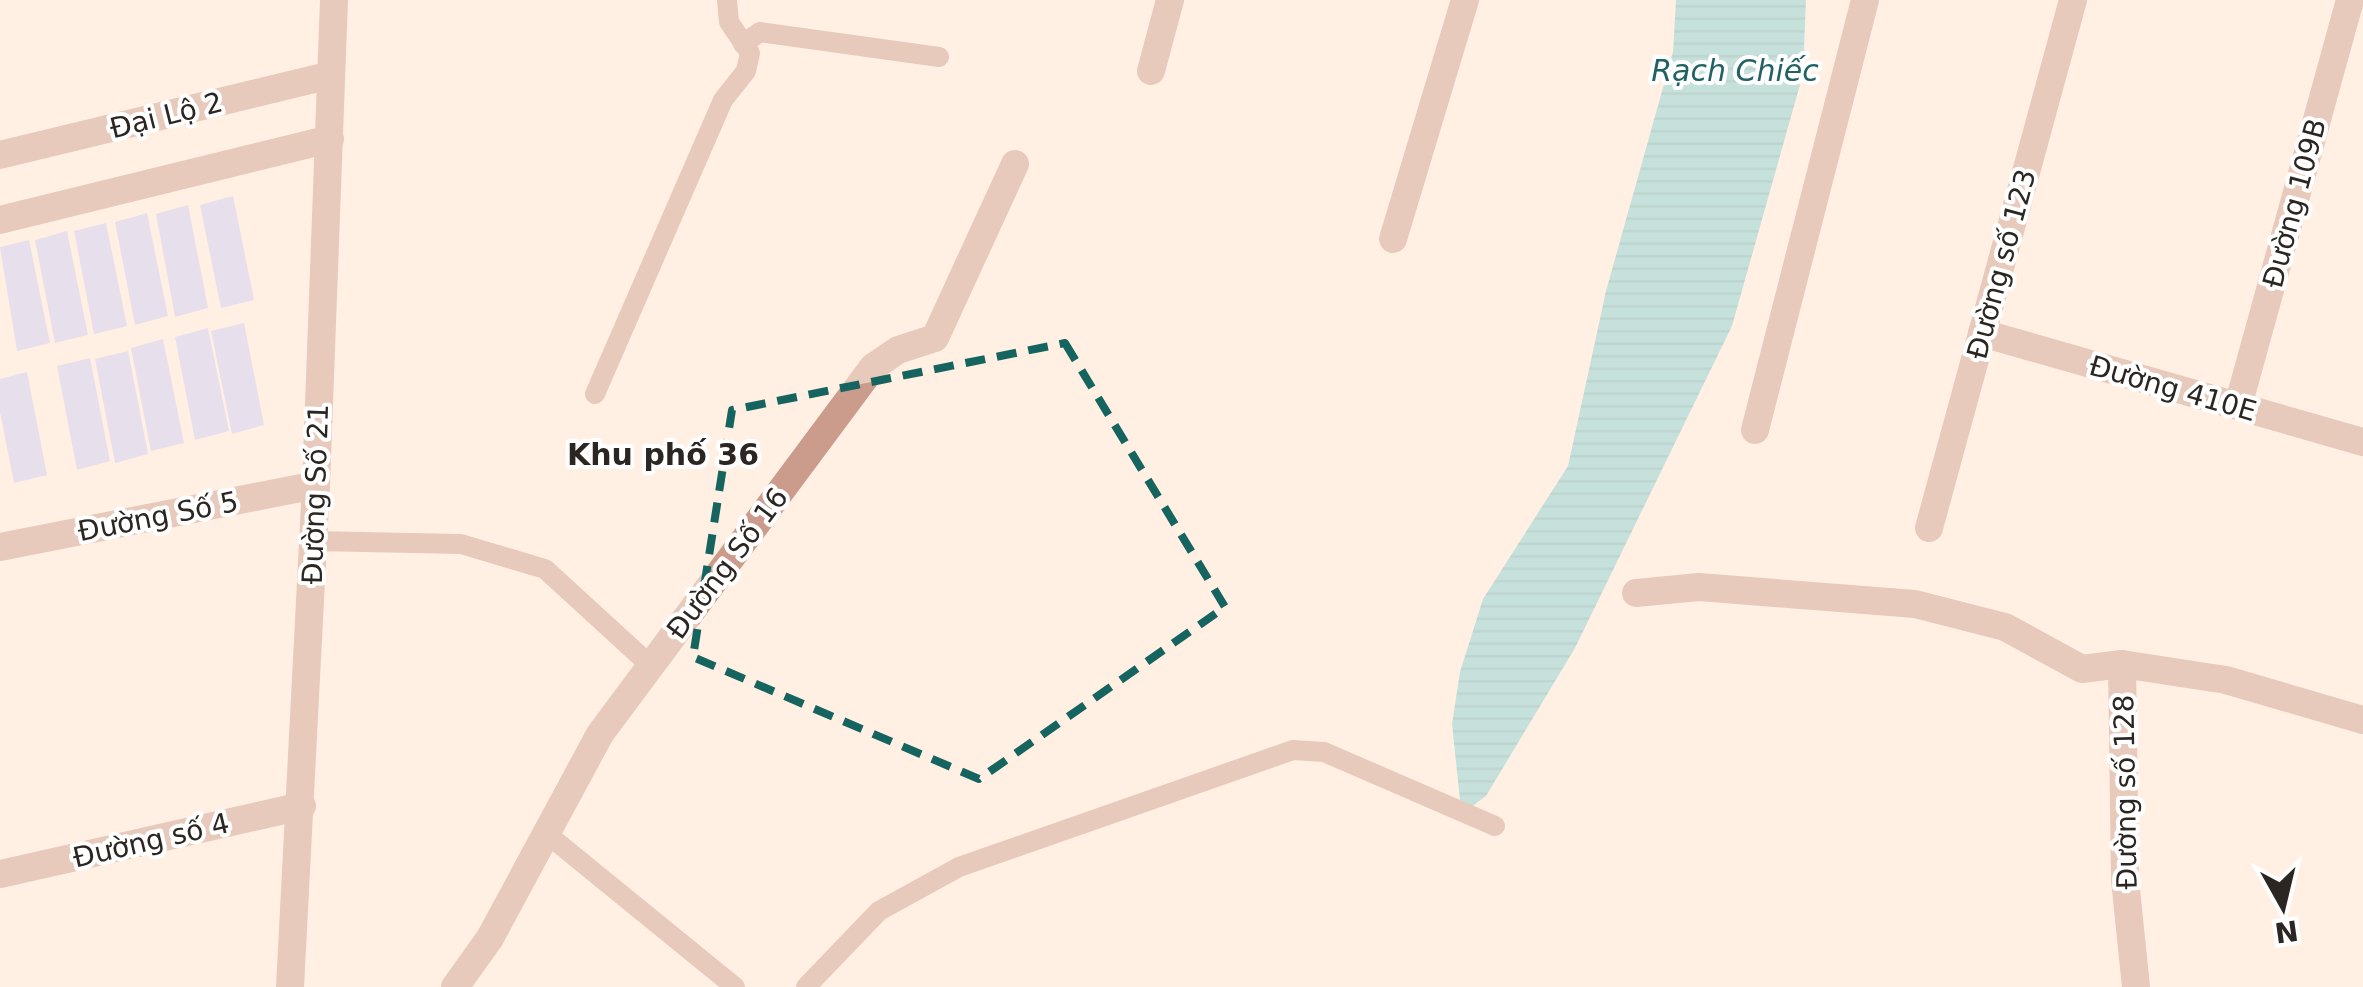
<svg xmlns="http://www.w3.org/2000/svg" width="2363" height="987" font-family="'DejaVu Sans',sans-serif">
<defs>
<pattern id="water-rules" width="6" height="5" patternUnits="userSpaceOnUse" patternTransform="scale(2.5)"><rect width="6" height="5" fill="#81cfd3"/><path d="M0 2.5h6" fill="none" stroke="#70b2b5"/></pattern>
</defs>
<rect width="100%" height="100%" fill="#fff0e3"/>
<!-- water -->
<polygon fill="url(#water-rules)" points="1676,0 1806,0 1803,74 1732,326 1575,648 1486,796 1467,810 1460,800 1452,724 1460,672 1483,599 1568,466 1606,291 1673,52"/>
<!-- building -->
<g fill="#cacbf7">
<polygon points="233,196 254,300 221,308 200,205"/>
<polygon points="188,205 208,308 175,317 156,214"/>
<polygon points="147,213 168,316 135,325 115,222"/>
<polygon points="106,223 127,326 94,334 74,231"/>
<polygon points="67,231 88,335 55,343 35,240"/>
<polygon points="29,240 50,343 17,351 0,247"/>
<polygon points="244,323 264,425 232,434 211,331"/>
<polygon points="208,328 229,431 195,440 175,337"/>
<polygon points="163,339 184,443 151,451 131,348"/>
<polygon points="128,351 148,454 115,463 95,359"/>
<polygon points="90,358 110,461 77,470 57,366"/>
<polygon points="27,372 47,475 14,483 0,412 0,379"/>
</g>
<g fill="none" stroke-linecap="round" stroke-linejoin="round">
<!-- service -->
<g stroke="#cb9c8b" stroke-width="20">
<polyline points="743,44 760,32 939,57"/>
<polyline points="595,394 723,100 746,71 750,53 729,22 727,0"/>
<polyline points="314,541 461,544 545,569 651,666"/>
<polyline points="547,834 735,987"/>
<polyline points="806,987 879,911 959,867 1293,750 1324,752 1495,826"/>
</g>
<!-- minor -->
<g stroke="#cb9c8b" stroke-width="28">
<polyline points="1151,71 1170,0"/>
<polyline points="1393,239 1465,0"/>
<polyline points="1982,333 2363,442"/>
<polyline points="2238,406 2350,0"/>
<polyline points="1755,430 1865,0"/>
<polyline points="1929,528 2073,0"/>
<polyline points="0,547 316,485"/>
<polyline points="1636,593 1699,587 1915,604 2005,627 2082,669 2122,664"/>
<polyline points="0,874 302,806"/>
<polyline points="290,987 316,485 334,0"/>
<polyline points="455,987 490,938 600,734 873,367 898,350 935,338 1015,164"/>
<polyline points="2136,987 2125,880 2122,664 2226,680 2363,720"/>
</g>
<!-- tertiary -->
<g stroke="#cb9c8b" stroke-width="28">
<polyline points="0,155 331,75"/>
<polyline points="0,220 330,139"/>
</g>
</g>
<!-- marked area -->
<path d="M0 0H2363V987H0ZM1065,343L1225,607L979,779L693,657L732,410Z" fill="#fff0e3" fill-opacity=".55" fill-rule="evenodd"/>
<path fill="none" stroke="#166460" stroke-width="8" stroke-dasharray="20 12" stroke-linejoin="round" d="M1065,343L1225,607L979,779L693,657L732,410Z"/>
<g text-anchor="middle" stroke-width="8" stroke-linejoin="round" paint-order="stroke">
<!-- street labels -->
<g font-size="28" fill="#2b2621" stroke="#fff">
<text transform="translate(166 115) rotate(-14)" y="10">Đại Lộ 2</text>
<text transform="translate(2294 203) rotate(-75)" y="10">Đường 109B</text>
<text transform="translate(2001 264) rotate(-75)" y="10">Đường số 123</text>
<text transform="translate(2173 388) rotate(16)" y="10">Đường 410E</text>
<text transform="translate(315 494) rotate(-88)" y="10">Đường Số 21</text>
<text transform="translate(158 516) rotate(-11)" y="10">Đường Số 5</text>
<text transform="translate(727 563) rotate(-53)" y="10">Đường Số 16</text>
<text transform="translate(2125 792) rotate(-91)" y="10">Đường số 128</text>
<text transform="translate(151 840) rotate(-13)" y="10">Đường số 4</text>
</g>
<!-- water labels -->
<g font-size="30" font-style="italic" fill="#216265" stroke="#fff">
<text x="1735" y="81">Rạch Chiếc</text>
</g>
<!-- neighbourhood labels -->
<g font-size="30" font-weight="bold" fill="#2b2621" stroke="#fff">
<text x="663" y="465">Khu phố 36</text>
</g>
</g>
<!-- north arrow -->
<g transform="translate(2283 907) rotate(172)" stroke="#ffffff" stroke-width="8" paint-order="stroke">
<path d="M0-8L18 38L0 25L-18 38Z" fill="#2b2621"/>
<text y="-15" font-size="28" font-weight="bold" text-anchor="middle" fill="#2b2621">N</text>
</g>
</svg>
